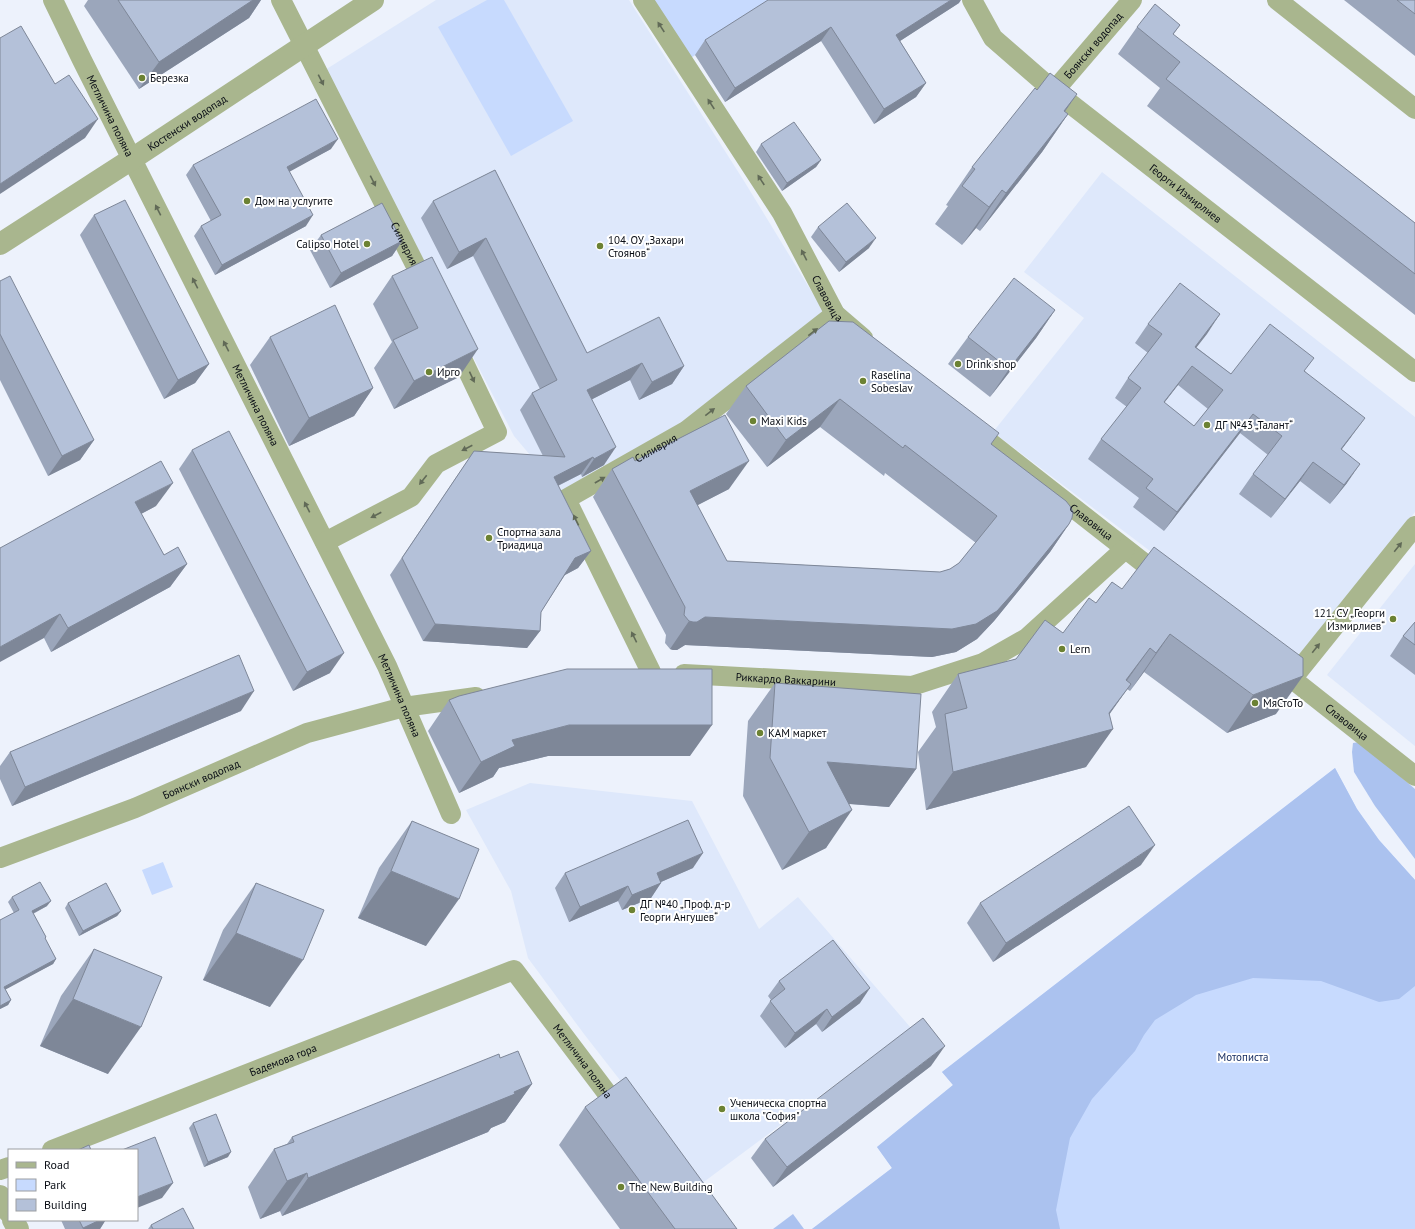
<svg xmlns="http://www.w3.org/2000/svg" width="1415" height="1229" font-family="'PT Sans',sans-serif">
<rect width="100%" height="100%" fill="#edf2fc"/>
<!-- built -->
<g fill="#dee8fb">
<polygon points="436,0 629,0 744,181 824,312 678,428 563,494 514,436 325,70"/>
<polygon points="1102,172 1415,417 1415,512 1299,664 993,432 1084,318 1024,272"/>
<polygon points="1415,564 1415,746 1327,675"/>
<polygon points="530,783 692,801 759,929 798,897 911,1028 701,1184 584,1034 528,958 511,891 466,810"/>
</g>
<!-- green -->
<g fill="#c7dafe">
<polygon points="487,0 504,0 573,121 511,156 438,27"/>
<polygon points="649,0 781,0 686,61"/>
<polygon points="1335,768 1357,809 1379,840 1415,880 1415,1229 812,1229 892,1168 877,1147 953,1085 942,1072"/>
<polygon points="163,862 173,887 152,895 142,870"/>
</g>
<!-- forest -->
<g fill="#abc2ef">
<polygon points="1360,742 1415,789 1415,859 1375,806 1354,772 1352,752 1353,743"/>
<polygon points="1335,768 1357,809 1379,840 1415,880 1415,986 1399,999 1379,1002 1321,981 1253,978 1196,995 1155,1020 1144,1035 1135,1051 1092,1099 1070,1138 1056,1210 1060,1229 812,1229 892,1168 877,1147 953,1085 942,1072"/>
<polygon points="793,1214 804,1229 773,1229"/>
</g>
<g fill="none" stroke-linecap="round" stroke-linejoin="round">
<!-- minor -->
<g stroke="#a9b68e" stroke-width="20">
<path id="s1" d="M53,0L82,60L387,666L451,814"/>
<path id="s2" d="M281,0L428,290"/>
<path id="s3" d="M643,0L782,213L835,314L863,338"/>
<path id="s4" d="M972,0L993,38L1054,91L1415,372"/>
<polyline points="1277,0 1415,109"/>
<path id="s5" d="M1054,91L1132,0"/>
<path id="s6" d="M970,427L1163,578"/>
<polyline points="325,542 411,497 436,464 497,432 454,342"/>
<path id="s7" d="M1277,667L1415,776"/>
<path id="s8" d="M651,672L566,499L686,431L835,314"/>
<path id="s9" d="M684,674L912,686L983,663L1027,638L1125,549"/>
<polyline points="1292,679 1415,526"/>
<path id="s10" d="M0,858L135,808L307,733L404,707L476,697"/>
<path id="s11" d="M52,1150L514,970L622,1113"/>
<polyline points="0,1170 9,1167"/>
</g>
<!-- tertiary -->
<g stroke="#a9b68e" stroke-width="22">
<path id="s12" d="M0,244L132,159L373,0"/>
<polyline points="0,1196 9,1212"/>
<polyline points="13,1220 18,1229"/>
</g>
</g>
<!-- wall -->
<g fill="#9ba6bb" fill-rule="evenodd">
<polygon points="88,0 261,0 249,18 139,89 84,6"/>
<polygon points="1344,0 1415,0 1415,56"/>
<polygon points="959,3 900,41 926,83 916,97 874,124 821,41 725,102 695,55 705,40"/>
<polygon points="1180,25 1173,35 1415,223 1415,315 1147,106 1160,88 1118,54 1137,27"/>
<polygon points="1037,90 1077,94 1065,111 1068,114 1042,152 980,231 976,228 962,245 935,224 948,206 946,205 972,167"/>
<polygon points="761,144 821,160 816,167 782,191 756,152"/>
<polygon points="331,149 289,171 306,226 215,275 194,236 201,226 211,221 186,175 193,165"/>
<polygon points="495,170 587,353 684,366 672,384 639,400 630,380 592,399 604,465 582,477 581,474 558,486 591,551 578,568 565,575 541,612 540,631 527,648 423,641 390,575 474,451 543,456 520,410 532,393 540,389 473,256 447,269 421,218 433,201"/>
<polygon points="94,215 209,364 195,383 164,399 80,235"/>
<polygon points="818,227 869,248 839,272 811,237"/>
<polygon points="321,235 402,241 392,256 330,288 310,250"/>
<polygon points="392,276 459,377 394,409 374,368 392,342 373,304"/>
<polygon points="0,281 94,440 80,460 48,476 0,380"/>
<polygon points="1055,310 1036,338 990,397 948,364 968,337"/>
<path d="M1220,314L1196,347L1231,374L1305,371L1351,437L1342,449L1347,483L1330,504L1300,481L1271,518L1239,494L1253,474L1268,455L1240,433L1164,531L1133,507L1139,498L1088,459L1101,439L1127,407L1115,398L1128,378L1148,353L1135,343L1148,324ZM1178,385L1208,409L1194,426L1164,403Z"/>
<polygon points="829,321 991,444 1069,524 1050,552 994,621 977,639 956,652 932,657 685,645 677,650 673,650 670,649 665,643 666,635 593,497 612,469 635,461 729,489 697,505 727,561 940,572 950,569 959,563 976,543 885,473 884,476 820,427 767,467 726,414 746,386"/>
<polygon points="270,337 373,388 354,416 289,446 250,365"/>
<polygon points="192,450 330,673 293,691 179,469"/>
<polygon points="156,506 141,514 164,555 187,564 170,587 51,652 44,638 0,548"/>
<polygon points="1112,582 1276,714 1227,733 1144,672 1130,691 1127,689 1109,714 1086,767 926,810 918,752 936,727 932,712 958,674 1016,659 1063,633 1096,603"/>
<polygon points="1415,622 1415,675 1390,656 1403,636"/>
<polygon points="775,683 916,769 889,807 849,804 826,848 782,870 743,796 748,721"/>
<polygon points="449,700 690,756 548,756 499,768 493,777 459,793 428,731"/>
<polygon points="241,711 12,806 0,779 0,766 10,752"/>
<polygon points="412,821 426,946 358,918 379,868"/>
<polygon points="1141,865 993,962 967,923 980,903"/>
<polygon points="693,868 661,882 651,898 622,910 618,901 569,922 555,888 565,873"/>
<polygon points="256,883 270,1007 203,980 223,930"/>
<polygon points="12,897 47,906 33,914 46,937 45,939 56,959 53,964 5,989 11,1000 8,1005 0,1009 0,920 14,913 8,902"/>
<polygon points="68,903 121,911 117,916 79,936 65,908"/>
<polygon points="94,949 108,1074 40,1046 61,996"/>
<polygon points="779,981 860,1003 822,1032 816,1024 785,1048 760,1016 771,1000 768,996"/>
<polygon points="500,1058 532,1084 505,1122 491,1128 488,1132 282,1216 280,1211 260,1219 248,1187 274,1149 287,1144 292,1137"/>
<polygon points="931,1066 773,1187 751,1158 765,1139"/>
<polygon points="585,1107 737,1229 620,1229 559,1145"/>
<polygon points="193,1123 228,1157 204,1167 189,1128"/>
<polygon points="61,1220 107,1220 105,1221 100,1229 65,1229"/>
<polygon points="151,1225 194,1229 148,1229"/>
</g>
<!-- shaded-wall -->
<g fill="#7e8798">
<polygon points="253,0 261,0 249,18 139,89 159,62"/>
<polygon points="951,0 961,0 959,3 886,50 896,35"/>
<polygon points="831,27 821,41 725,102 735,88"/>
<polygon points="926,83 916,97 874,124 884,109"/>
<polygon points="1077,94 1051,132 1064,111"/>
<polygon points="1068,114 1042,152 980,231 1006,193"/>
<polygon points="98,119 85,138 0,194 0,184"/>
<polygon points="338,139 331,149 280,177 287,167"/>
<polygon points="821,160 816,167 782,191 787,183"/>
<polygon points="1002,190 976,228 962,245 989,207"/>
<polygon points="313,215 306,226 215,275 222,265"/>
<polygon points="486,238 473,256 447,269 459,252"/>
<polygon points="876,238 869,248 839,272 846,262"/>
<polygon points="402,241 392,256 330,288 341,273"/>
<polygon points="1055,310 1036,338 990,397 1009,369"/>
<polygon points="1220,314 1207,334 1182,366 1195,347"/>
<polygon points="478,349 459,377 394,409 414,381"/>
<polygon points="642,363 630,380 575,408 587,390"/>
<polygon points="209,364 195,383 164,399 178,380"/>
<polygon points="684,366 672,384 639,400 652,382"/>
<polygon points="1192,366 1178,385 1150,421 1164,402"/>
<polygon points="373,388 354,416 289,446 309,418"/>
<polygon points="840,399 820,427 767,467 786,440"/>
<polygon points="1253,414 1240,433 1164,531 1177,512"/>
<polygon points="1365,418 1351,437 1327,468 1341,449"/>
<polygon points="94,440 80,460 48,476 62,456"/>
<polygon points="616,447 604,465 582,477 594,459"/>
<polygon points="593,457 581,474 541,494 554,477"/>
<polygon points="749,461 729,489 671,519 690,491"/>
<polygon points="1313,462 1300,481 1271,518 1285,499"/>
<polygon points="1360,464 1347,483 1330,504 1344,485"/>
<polygon points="173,483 156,506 118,526 135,502"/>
<polygon points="1069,524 1050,552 994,621 977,639 956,652 932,657 685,645 677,650 673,650 670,649 689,621 705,617 952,629"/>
<polygon points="591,551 578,568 563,576 575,558"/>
<polygon points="187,564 170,587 51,652 68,628"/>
<polygon points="60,614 44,638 0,662 0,647"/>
<polygon points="435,624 540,631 527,648 423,641"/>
<polygon points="1170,634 1144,672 1130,691 1156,653"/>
<polygon points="1150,648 1123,686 1126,680"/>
<polygon points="344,653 330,673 293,691 307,672"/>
<polygon points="1303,676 1276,714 1227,733 1253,695"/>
<polygon points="1131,684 1104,722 1113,729 1086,767 926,810 953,772 1109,713"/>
<polygon points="254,691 241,711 12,806 25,787"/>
<polygon points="569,725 712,725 690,756 548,756 499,768 493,777 459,793 481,762 512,740"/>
<polygon points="827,762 916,769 889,807 800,800"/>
<polygon points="852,810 826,848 782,870 809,832"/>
<polygon points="1155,845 1141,865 993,962 1006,943"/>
<polygon points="703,853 693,868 647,888 657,873"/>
<polygon points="391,871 459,899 426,946 358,918"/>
<polygon points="661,883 651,898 622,910 632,895"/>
<polygon points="628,886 618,901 569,922 580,907"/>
<polygon points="51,901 47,906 28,916 32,911"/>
<polygon points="121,911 117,916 79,936 83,931"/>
<polygon points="236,933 303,960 270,1007 203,980"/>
<polygon points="56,959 53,964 1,992 4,987"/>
<polygon points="870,988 860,1003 822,1032 832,1017"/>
<polygon points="73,999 141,1027 108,1074 40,1046"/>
<polygon points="11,1000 8,1005 0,1009 0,1006"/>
<polygon points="827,1009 816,1024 785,1048 795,1033"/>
<polygon points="945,1046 931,1066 773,1187 787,1167"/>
<polygon points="532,1084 505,1122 491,1128 488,1132 282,1216 308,1178"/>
<polygon points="231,1152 228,1157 204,1167 208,1162"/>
<polygon points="307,1173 280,1211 260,1219 287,1181"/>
<polygon points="173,1183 162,1198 137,1208 137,1197"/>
<polygon points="99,1220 107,1220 105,1221 100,1229 82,1229"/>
</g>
<!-- building -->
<g fill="#b4c1d9" stroke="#7e8798" fill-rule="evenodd">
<polygon points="118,0 253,0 159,62"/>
<polygon points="768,0 951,0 896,35 926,83 884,109 831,27 735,88 705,40"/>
<polygon points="1397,0 1415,0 1415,14"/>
<polygon points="1155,4 1180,25 1173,34 1415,223 1415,274 1166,79 1180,62 1137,27"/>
<polygon points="21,26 55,84 69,75 98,119 0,184 0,38"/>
<polygon points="1050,73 1077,94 1064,111 1068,114 1006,193 1002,190 989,207 962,186 975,169 972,167 1035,88 1037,90"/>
<polygon points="316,99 338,139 287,167 313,215 222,265 201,226 221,215 193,165"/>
<polygon points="794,122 821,160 787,183 761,144"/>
<polygon points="495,170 587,353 659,317 684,366 652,382 642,363 587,390 616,447 594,459 593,457 554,477 591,551 575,558 541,612 540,631 435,624 402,558 474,451 565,457 532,393 557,380 486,238 459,252 433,201"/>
<polygon points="125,200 209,364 178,380 94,215"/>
<polygon points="382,203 402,241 341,273 321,235"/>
<polygon points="847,203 876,238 846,262 818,227"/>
<polygon points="432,257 478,349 414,381 393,340 418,328 392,276"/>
<polygon points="10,276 94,440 62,456 0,334 0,281"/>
<polygon points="1014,278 1055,310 1009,369 968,337"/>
<path d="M1180,283L1220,314L1195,347L1231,374L1270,324L1314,358L1304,371L1365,418L1341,449L1360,464L1344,485L1313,462L1285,499L1253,474L1282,436L1253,414L1177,512L1146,488L1153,479L1101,439L1141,388L1128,378L1162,334L1148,324ZM1192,366L1223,390L1194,426L1164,402Z"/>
<polygon points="335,305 373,388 309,418 270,337"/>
<polygon points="829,321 853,322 999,433 991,444 1066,501 1070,506 1073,512 1072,518 1069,524 1013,593 997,611 976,624 952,629 705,617 697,622 693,622 689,621 684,615 685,607 612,469 633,457 635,461 725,415 749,461 690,491 727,561 940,572 950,569 959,563 997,516 905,445 903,448 840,399 786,440 746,386"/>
<polygon points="229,431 344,653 307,672 192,450"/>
<polygon points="161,461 173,483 135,502 164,555 178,547 187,564 68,628 60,614 0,647 0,548"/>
<polygon points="1154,547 1303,658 1303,676 1253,695 1170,634 1156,653 1150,648 1126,680 1131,684 1109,713 1113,729 953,772 945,714 967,708 958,674 1016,659 1045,620 1063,633 1089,598 1096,603 1112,582 1122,589"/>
<polygon points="1415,622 1415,645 1403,636"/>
<polygon points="239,655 254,691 25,787 10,752"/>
<polygon points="567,669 712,669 712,725 569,725 512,740 515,746 481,762 449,700 459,696"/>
<polygon points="775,683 921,694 916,769 827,762 852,810 809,832 770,758"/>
<polygon points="1129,806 1155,845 1006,943 980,903"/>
<polygon points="688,820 703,853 657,873 661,883 632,895 628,886 580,907 565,873"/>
<polygon points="412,821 479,849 459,899 391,871"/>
<polygon points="40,882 51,901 32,911 46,937 45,938 56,959 4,987 11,1000 0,1006 0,920 19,910 12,897"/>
<polygon points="106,883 121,911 83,931 68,903"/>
<polygon points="256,883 324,910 303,960 236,933"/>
<polygon points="833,940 870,988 832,1017 827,1009 795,1033 770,1001 785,989 779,981"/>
<polygon points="94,949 162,977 141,1027 73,999"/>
<polygon points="923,1018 945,1046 787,1167 765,1139"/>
<polygon points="518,1051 532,1084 514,1092 515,1094 308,1178 307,1173 287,1181 274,1149 294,1142 292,1137 499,1054 500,1058"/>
<polygon points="626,1077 737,1229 675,1229 585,1107"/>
<polygon points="216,1114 231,1152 208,1162 193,1123"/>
<polygon points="155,1137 173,1183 137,1197 137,1150 122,1150"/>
<polygon points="89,1145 91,1150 78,1150"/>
<polygon points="183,1208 194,1229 153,1229 151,1225"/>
<polygon points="79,1220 100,1220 83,1228"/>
</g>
<!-- one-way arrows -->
<defs><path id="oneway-solid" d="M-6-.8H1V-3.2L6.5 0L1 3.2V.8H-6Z"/></defs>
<g fill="#616a57">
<use href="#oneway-solid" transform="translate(661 27) rotate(-123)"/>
<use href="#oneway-solid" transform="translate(321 80) rotate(63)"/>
<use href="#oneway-solid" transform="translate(711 104) rotate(-123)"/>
<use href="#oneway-solid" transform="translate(761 180) rotate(-123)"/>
<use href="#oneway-solid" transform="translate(373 181) rotate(63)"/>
<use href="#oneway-solid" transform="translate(158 210) rotate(-117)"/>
<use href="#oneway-solid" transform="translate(804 255) rotate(-117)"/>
<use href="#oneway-solid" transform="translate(195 283) rotate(-117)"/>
<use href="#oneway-solid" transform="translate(813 332) rotate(-38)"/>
<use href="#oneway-solid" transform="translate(226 346) rotate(-117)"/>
<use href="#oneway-solid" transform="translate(472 377) rotate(65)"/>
<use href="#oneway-solid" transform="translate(710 412) rotate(-38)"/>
<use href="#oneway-solid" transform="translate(467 448) rotate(153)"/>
<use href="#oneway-solid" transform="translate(423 480) rotate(128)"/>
<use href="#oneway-solid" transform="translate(600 480) rotate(-30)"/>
<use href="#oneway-solid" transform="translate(307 507) rotate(-117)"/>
<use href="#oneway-solid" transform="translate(376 515) rotate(152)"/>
<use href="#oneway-solid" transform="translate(576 520) rotate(-116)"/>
<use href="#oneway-solid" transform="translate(1398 547) rotate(-51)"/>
<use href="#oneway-solid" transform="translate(634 637) rotate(-116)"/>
<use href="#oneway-solid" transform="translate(1316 648) rotate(-51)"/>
</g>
<!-- markers -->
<g fill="#6c8233" stroke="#fff" stroke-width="1.5">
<circle cx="142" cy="78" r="4"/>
<circle cx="247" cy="201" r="4"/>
<circle cx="367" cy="244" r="4"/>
<circle cx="600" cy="246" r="4"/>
<circle cx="958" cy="364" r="4"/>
<circle cx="429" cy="372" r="4"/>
<circle cx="863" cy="381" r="4"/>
<circle cx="753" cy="421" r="4"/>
<circle cx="1207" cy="425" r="4"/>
<circle cx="489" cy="538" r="4"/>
<circle cx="1393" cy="619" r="4"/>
<circle cx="1062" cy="649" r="4"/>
<circle cx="1255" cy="703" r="4"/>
<circle cx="760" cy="733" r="4"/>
<circle cx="632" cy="910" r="4"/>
<circle cx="722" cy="1109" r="4"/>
<circle cx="621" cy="1187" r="4"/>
</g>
<g text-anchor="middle" stroke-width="4" stroke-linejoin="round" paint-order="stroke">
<!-- street labels -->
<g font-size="11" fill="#080c14" stroke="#fff">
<text dy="4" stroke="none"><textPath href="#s5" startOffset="60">Боянски водопад</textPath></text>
<text dy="4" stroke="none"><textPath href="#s1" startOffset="129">Метличина поляна</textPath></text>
<text dy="4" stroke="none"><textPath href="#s12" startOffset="223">Костенски водопад</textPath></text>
<text dy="4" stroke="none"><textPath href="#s4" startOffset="291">Георги Измирлиев</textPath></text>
<text dy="4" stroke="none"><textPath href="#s2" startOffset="273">Силиврия</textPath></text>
<text dy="4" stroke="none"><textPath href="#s3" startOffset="351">Славовица</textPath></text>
<text dy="4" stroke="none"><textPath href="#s1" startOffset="453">Метличина поляна</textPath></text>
<text dy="4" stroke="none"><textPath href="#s8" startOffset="296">Силиврия</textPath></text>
<text dy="4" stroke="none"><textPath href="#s6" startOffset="154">Славовица</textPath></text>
<text dy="4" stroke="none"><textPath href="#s9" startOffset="102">Риккардо Ваккарини</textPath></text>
<text dy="4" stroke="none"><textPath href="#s1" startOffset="777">Метличина поляна</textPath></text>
<text dy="4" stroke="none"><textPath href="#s7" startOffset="89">Славовица</textPath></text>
<text dy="4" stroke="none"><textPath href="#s10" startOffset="216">Боянски водопад</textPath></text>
<text dy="4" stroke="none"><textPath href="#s11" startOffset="248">Бадемова гора</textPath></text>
<text dy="4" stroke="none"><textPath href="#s11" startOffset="610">Метличина поляна</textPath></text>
</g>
<!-- poi labels -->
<g font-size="11" fill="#080c14" stroke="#fff" text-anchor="start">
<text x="150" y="82">Березка</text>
<text x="255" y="205">Дом на услугите</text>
<text x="608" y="244">104. ОУ „Захари<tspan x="608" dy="13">Стоянов“</tspan></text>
<text x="359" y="248" text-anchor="end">Calipso Hotel</text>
<text x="966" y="368">Drink shop</text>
<text x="437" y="376">Ирго</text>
<text x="871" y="379">Raselina<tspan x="871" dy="13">Sobeslav</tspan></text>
<text x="761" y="425">Maxi Kids</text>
<text x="1215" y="429">ДГ №43 „Талант“</text>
<text x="497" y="536">Спортна зала<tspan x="497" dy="13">Триадица</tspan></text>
<text x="1385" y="617" text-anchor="end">121. СУ „Георги<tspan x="1385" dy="13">Измирлиев“</tspan></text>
<text x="1070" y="653">Lern</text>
<text x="1263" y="707">МяСтоТо</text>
<text x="768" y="737">КАМ маркет</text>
<text x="640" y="908">ДГ №40 „Проф. д-р<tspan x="640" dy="13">Георги Ангушев“</tspan></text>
<text x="730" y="1107">Ученическа спортна<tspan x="730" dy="13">школа "София"</tspan></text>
<text x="629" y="1191">The New Building</text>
</g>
<!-- park labels -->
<g font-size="11" fill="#12295e" stroke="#fff">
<text x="1243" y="1061">Мотописта</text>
</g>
</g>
<!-- legend -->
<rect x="8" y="1149" width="130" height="72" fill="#ffffff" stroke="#9c9ea1"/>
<rect x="16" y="1162" width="20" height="6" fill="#a9b68e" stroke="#9c9ea1"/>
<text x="44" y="1169" font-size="12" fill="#080c14">Road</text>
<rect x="16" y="1179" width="20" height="12" fill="#c7dafe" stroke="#9c9ea1"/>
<text x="44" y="1189" font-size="12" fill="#080c14">Park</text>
<rect x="16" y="1199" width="20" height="12" fill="#b4c1d9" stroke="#9c9ea1"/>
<text x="44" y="1209" font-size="12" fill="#080c14">Building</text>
</svg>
